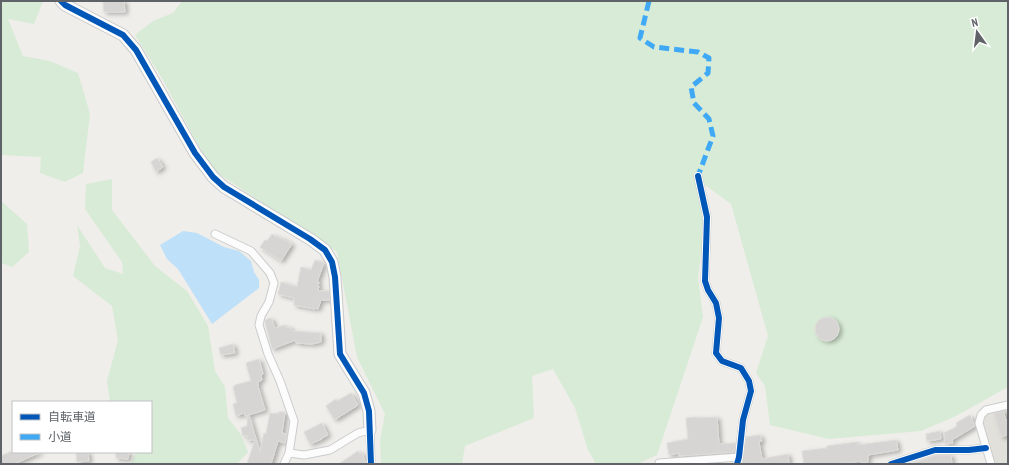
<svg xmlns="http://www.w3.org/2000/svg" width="1009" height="465" font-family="'PT Sans Narrow','Noto Sans JP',sans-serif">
<defs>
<filter id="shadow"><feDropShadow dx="3" dy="2" stdDeviation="2" flood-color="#0004"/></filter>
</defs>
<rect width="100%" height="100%" fill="#efeeea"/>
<!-- education -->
<polygon fill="#e2e0da" points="1008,407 1008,464 994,464 982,421 982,416 988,411"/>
<!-- green -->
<g fill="#d8ebd6">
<polygon points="1,1 43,1 34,24 8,19 23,56 50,61 78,73 90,114 83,173 65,182 40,173 41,157 1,155"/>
<polygon points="182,1 1008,1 1008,387 956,416 921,431 829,439 770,425 765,386 756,373 768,336 731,204 701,182 704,229 698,277 703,317 657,455 637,464 596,464 588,450 575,408 553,369 532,376 534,418 465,446 462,464 381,464 380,440 385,414 357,357 337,252 216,172 205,158 163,80 135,35 153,21 173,13"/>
<polygon points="112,179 112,210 155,266 187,291 208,326 215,371 225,387 228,418 241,435 248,452 237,464 131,464 136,452 151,452 151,402 110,402 107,381 118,340 112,306 73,276 80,246 77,225 105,268 123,274 122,262 85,209 86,184"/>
<polygon points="1,201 27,224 29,252 12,267 1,263"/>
</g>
<!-- water -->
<polygon fill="#bfe0f9" points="183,231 197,233 224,247 239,251 251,261 254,272 259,280 259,288 212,324 188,285 178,269 167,259 160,245"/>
<!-- building -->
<g fill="#d6d5d3" stroke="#deddd9" filter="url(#shadow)">
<polygon points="103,1 124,1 125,12 104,12"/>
<polygon points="157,158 163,167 156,172 151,162"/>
<polygon points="272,234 278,238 279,237 292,244 281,261 260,247 265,240 267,241"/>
<polygon points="315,260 324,263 317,282 319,282 318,286 319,286 318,291 329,291 330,300 321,300 318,309 316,308 315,309 294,305 294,298 278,294 281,282 297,287 301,267 311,270"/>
<circle cx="827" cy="329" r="12"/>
<polygon points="271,318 275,328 285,325 286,328 290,327 292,331 321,333 321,342 312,344 296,343 296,340 272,349 265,322 265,320"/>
<polygon points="233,344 235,353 221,355 219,348"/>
<polygon points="259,359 263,374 261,375 262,380 258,382 258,386 265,410 245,416 244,413 236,416 233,404 237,403 233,387 235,386 235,385 251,381 246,363"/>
<polygon points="351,393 358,405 336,419 334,419 326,406 336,399 337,401"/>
<polygon points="1003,411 1006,420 1008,420 1008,435 1001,437 994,413"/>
<polygon points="279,412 285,412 282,433 287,434 285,443 278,441 271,464 247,464 255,440 247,440 247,435 243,436 241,428 247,426 248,415 249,415 260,452 264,433 266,434 270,413 278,414"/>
<polygon points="970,415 975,426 952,440 953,443 945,444 944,433 956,427 957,425 956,423"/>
<polygon points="696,417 696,418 717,417 719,444 736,443 734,452 679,456 679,453 669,455 667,443 688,439 686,418"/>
<polygon points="322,423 328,435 322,438 322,439 310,444 304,432"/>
<polygon points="940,431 941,439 927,441 926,434"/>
<polygon points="760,435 762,441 759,442 762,459 788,454 789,464 756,464 756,463 742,464 746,437"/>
<polygon points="896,440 898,450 868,455 868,462 861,463 861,461 838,464 804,464 802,451 827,448 827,446 857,442 858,445"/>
<polygon points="358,451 360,454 362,453 366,464 339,464"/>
<polygon points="10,452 41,452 14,464 1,464 1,456"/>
<polygon points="76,452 88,452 89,461 77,462"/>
<polygon points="116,452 129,452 128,459 116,458"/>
<polygon points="936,455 951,455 952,464 910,464"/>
</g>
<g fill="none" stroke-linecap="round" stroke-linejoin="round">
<defs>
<g id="street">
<polyline points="698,176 707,217 705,281 708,290 716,303 719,318 716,353 722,361 741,368 749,381 751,391 743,420 739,457 737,464"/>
<polyline points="215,234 251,251 270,273 274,283 269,302 261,316 259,325 268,354 280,381 294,421 289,453 284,464"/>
<polyline points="289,453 304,455 330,450 358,433 370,430 371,464"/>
<polyline points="659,463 739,457"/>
<polyline points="891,464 935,450 969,450 986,448"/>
<polyline points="991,464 979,423 981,415 986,410 1008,405"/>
</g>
<polyline id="secondary" points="61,1 65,5 123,35 136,50 195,153 213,177 224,187 310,239 325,250 332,262 335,277 340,354 364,393 369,411 370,430"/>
</defs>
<!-- street casing -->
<use href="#street" stroke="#cbcccc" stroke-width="9"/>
<!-- secondary casing -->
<use href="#secondary" stroke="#cacacb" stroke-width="13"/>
<!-- street -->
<use href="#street" stroke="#fdfcfc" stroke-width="7"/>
<!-- secondary -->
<use href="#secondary" stroke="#fdfcfc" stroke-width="11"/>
<!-- quiet -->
<polyline stroke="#3fa9f5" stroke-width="5" stroke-dasharray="10 5" stroke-linecap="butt" points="649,1 640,38 654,47 698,52 709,58 708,73 691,87 694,103 709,119 713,136 698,176"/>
<defs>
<g id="cycleway">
<polyline points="61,1 65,5 123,35 136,50 195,153 213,177 224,187 310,239 325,250 332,262 335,277 340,354 364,393 369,411 371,464"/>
<polyline points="698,176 707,217 705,281 708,290 716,303 719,318 716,353 722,361 741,368 749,381 751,391 743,420 739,457 737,464"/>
<polyline points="891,464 935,450 969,450 986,448"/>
</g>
</defs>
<!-- cycleway casing -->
<use href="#cycleway" stroke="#fff" stroke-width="8"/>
<!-- cycleway -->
<use href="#cycleway" stroke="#0057b8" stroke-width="6"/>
</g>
<!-- border -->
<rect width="1009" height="465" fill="none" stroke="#5f6368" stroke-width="4"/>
<!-- legend -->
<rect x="12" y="401" width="140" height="52" fill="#ffffff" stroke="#bfc1c3"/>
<rect x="20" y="414" width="20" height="6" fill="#0057b8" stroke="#bfc1c3"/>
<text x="48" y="421" font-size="12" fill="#5f6368">自転車道</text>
<rect x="20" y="434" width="20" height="6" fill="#3fa9f5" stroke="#bfc1c3"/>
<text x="48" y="441" font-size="12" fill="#5f6368">小道</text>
<!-- north arrow -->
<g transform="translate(977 32) rotate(346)" stroke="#ffffff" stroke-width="3" paint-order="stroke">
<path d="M0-3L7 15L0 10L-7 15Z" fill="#5f6368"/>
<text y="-6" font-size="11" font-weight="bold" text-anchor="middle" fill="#5f6368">N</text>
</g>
</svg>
